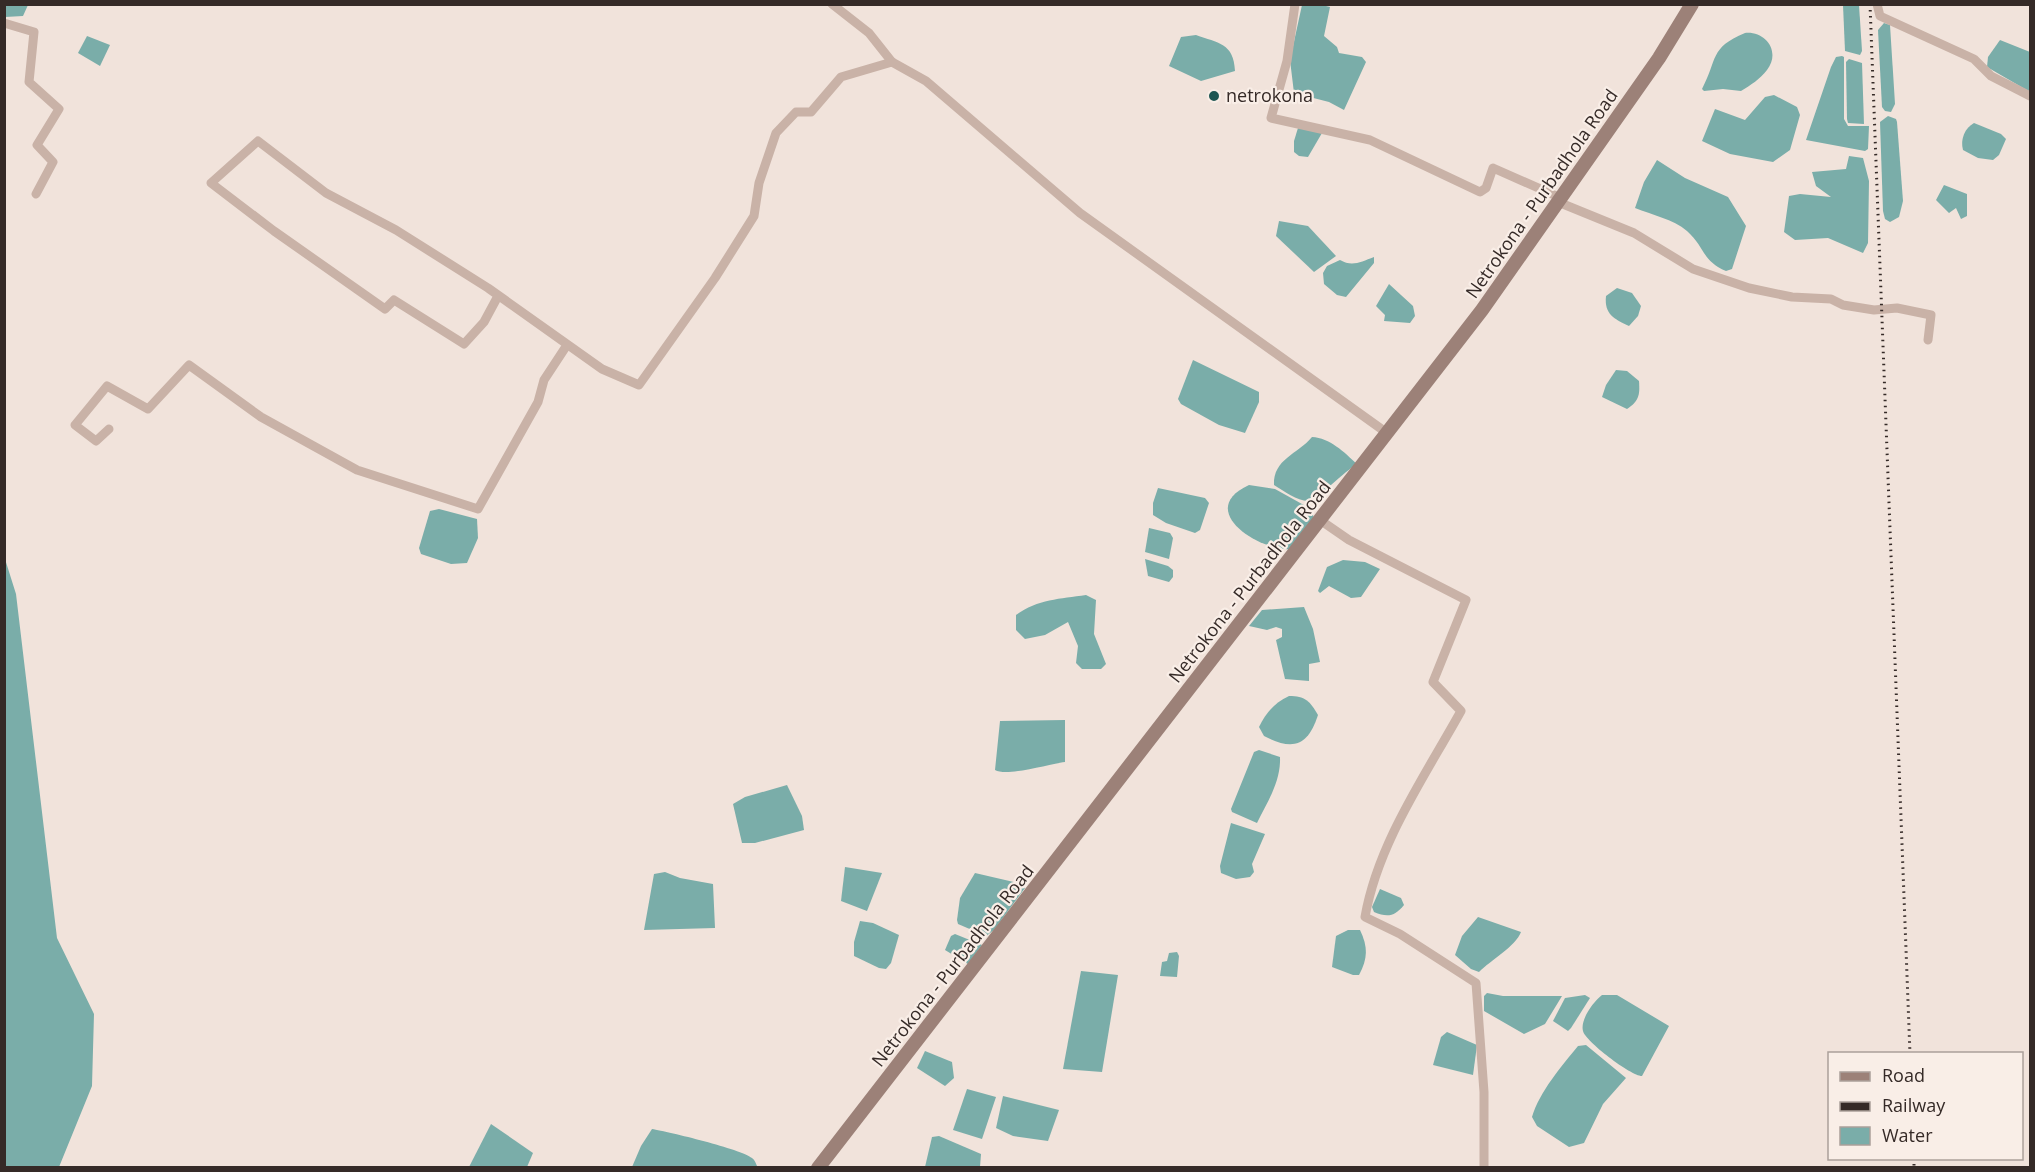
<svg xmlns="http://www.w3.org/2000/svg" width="2035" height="1172" font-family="'Open Sans',sans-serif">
<rect width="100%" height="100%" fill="#f1e3db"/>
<!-- water -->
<g fill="#7aada9">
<polygon points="1318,4 1330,7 1324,36 1337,47 1339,53 1362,57 1366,62 1344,110 1329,102 1294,93 1290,60 1302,5"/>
<polygon points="4,5 28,5 23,16 5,17"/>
<polygon points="1843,5 1859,5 1862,51 1860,55 1845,51"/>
<polygon points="1884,23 1890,25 1895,104 1891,112 1885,111 1882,107 1878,30"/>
<path d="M1745,33C1766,31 1781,52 1767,70C1760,79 1751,85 1741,91L1723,89L1704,91L1702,89C1718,59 1709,48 1745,33Z"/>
<path d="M1196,35C1218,43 1234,43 1235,71L1201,81L1169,66L1181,37Z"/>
<polygon points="87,36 110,45 100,66 78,53"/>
<polygon points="2000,40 2030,52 2030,92 1987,67 1988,57"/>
<polygon points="1842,56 1844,57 1844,119 1848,126 1869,126 1868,149 1865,151 1806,140 1831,67 1836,57"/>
<polygon points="1849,59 1862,63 1864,124 1848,123 1847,119 1846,62"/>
<polygon points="1774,95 1797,107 1800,115 1790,150 1773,162 1730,154 1702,141 1715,109 1745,120 1765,97"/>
<polygon points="1888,116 1896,119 1897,122 1903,201 1899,217 1890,222 1885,219 1883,211 1880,122"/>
<path d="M1974,123L2001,134L2006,139L1999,155L1993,160L1978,158L1963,150C1960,139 1965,128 1974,123Z"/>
<polygon points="1298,128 1322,133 1308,157 1299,156 1294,152 1294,141"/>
<polygon points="1849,156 1863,158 1869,181 1868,243 1863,253 1828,238 1795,240 1784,232 1789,196 1800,194 1831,197 1816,186 1812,172 1846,169"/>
<path d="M1657,160L1685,178L1728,197L1746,226L1732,269L1726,271C1702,261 1705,247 1687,231C1673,219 1652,215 1635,208L1644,182Z"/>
<polygon points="1944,185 1967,194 1967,216 1961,219 1956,208 1949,213 1936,200"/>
<polygon points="1279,221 1308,226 1336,256 1314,272 1276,236"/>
<path d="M1374,257V263L1346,297L1337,295L1324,284L1323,273L1327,266L1340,260C1352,267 1361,262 1374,257Z"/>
<polygon points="1389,284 1413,306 1415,316 1410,323 1384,321 1385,315 1376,306"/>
<path d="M1617,288L1632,293L1641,306L1638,316L1629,326C1614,319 1604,314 1606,296Z"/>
<polygon points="1193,360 1259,392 1259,402 1245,433 1219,425 1181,404 1178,399"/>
<path d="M1616,370L1627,371L1639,381C1640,395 1639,401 1627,409L1602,397L1606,385Z"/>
<path d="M1312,437C1330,438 1344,452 1357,464C1346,470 1316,501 1308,501C1297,501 1284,491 1274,485C1273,459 1298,454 1312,437Z"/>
<path d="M1249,485L1275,489L1311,509L1314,518L1291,549C1260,552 1194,510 1249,485Z"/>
<polygon points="1158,488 1205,498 1209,503 1200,530 1195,533 1166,523 1153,515 1153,503"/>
<polygon points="439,509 477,519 478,538 467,563 451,564 421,554 419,548 430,511"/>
<polygon points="1149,528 1170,533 1173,538 1169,559 1145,552"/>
<polygon points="5,559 16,594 57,938 94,1014 92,1086 59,1167 5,1167"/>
<polygon points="1145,559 1168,566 1173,570 1173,577 1169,582 1148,576"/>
<polygon points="1343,560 1365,562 1380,569 1361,597 1351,598 1329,586 1320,593 1318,591 1327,567"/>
<path d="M1086,595L1096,600L1094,634L1106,664L1101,669H1082L1076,663L1078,646L1068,622L1045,635L1025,639L1016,630V615C1038,599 1060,599 1086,595Z"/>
<polygon points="1304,607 1313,629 1320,662 1309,664 1309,681 1285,679 1276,640 1282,637 1282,629 1276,627 1267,630 1249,626 1262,610"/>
<path d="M1289,696C1305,696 1310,701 1318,715C1308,746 1293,751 1264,736L1259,727C1266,713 1274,703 1289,696Z"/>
<path d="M1065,720V762C1049,764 1007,777 995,770L1000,721Z"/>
<path d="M1259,750L1280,757C1281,781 1268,801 1257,823L1232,812L1231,809L1254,752Z"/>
<polygon points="787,785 802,816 804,830 755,843 742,843 733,804 745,797"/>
<polygon points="1231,823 1265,834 1252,864 1254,872 1250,877 1236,879 1221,873 1220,866"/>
<polygon points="845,867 882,873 867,911 841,901"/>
<polygon points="665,872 680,878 713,884 715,928 644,930 654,874"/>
<polygon points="975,873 1018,883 1025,888 994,930 986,936 958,924 957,920 960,898"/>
<path d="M1380,889L1401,898L1404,905C1395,916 1388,918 1374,912L1372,907Z"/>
<path d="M1478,917L1521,932C1516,946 1491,960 1479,972L1471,969L1455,955L1462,936Z"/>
<polygon points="860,921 873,923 899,935 891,963 886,969 879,968 854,956 854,942"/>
<path d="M1348,930H1360C1368,947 1368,958 1359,975H1353L1332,967L1336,936Z"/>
<polygon points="955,934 982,945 968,964 945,950 951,936"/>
<polygon points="1177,952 1179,956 1177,977 1160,976 1162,962 1167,961 1169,953"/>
<polygon points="1081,971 1118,975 1102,1072 1063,1069"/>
<polygon points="1487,993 1503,996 1562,996 1545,1024 1524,1034 1484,1011 1484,996"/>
<polygon points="1585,995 1590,998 1571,1028 1568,1031 1553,1021 1565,998"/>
<path d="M1602,995H1617L1669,1026L1642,1076C1631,1076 1585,1041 1583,1031C1580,1020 1593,1002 1602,995Z"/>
<polygon points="1447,1032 1477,1045 1473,1075 1433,1065 1441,1037"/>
<path d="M1586,1045L1626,1078L1603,1104L1584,1143L1569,1147L1537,1126L1532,1117C1540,1091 1561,1067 1578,1046Z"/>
<polygon points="925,1051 952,1062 954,1078 945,1086 917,1068"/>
<polygon points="967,1089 996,1097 982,1139 953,1130"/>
<polygon points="1003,1096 1059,1110 1048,1141 1013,1136 996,1128"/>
<polygon points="491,1124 533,1153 527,1167 469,1167"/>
<path d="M652,1129C669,1132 741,1149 752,1158C755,1160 756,1164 757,1166L632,1167L641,1146Z"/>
<polygon points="939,1136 981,1154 980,1167 925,1167 932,1137"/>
</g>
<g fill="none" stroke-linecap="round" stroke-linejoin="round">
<!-- minor -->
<g stroke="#c9b2a7" stroke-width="9">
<polyline points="832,4 869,33 892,62 926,81 1080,213 1387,433"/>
<polyline points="1295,4 1287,61 1271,118 1370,140 1480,192 1486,188 1493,168 1561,198"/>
<polyline points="1877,4 1880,16 1974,59 1991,76 2030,96"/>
<polyline points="4,23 34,32 29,82 59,109 37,145 53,162 36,194"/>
<polyline points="1558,202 1634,233 1693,269 1749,288 1792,297 1831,299 1843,305 1874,310 1897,308 1931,315 1928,340"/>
<polyline points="498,296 484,322 464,344 394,300 385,309 274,231 211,183 258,141 326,193 396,230 488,288 602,369 639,385 715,278 754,216 759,183 776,133 796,112 811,112 841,77 892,62"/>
<polyline points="109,429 96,441 75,425 107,386 148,409 189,365 261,417 357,470 478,509 538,402 544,380 567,345"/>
<path d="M1320,520L1349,540L1466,600L1433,682L1461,711C1425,776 1378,843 1365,917L1400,934L1476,983L1484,1092V1168"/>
</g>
<!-- secondary -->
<polyline stroke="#9c8178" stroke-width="14" points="818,1168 1482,310 1659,58 1692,4"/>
<!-- rail -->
<g stroke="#352a27" stroke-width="3" stroke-dasharray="1.5 4.5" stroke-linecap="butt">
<polyline points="1870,4 1910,1054"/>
<polyline points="1914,1158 1914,1168"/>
</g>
</g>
<!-- markers -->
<circle fill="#1e5652" stroke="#f9eee7" stroke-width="2" cx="1214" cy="96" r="6"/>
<g text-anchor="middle" stroke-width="4.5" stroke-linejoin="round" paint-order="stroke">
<!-- poi labels -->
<g font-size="18" fill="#352a27" stroke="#f9eee7" text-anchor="start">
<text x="1226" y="102">netrokona</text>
</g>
<!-- street labels -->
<g font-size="18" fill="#352a27" stroke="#f9eee7">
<text transform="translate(1542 194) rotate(-55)" y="6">Netrokona - Purbadhola Road</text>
<text transform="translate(1250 582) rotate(-52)" y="6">Netrokona - Purbadhola Road</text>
<text transform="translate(953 966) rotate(-52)" y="6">Netrokona - Purbadhola Road</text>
</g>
</g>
<!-- border -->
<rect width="2035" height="1172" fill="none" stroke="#352a27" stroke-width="12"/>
<!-- legend -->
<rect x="1828" y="1052" width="195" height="108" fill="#f9eee7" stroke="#aba09a" stroke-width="1.5"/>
<rect x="1840" y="1072" width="30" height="9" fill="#9c8178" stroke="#aba09a" stroke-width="1.5"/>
<text x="1882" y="1082" font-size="18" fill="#352a27">Road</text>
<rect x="1840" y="1102" width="30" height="9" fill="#352a27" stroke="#aba09a" stroke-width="1.5"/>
<text x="1882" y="1112" font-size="18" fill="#352a27">Railway</text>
<rect x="1840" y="1127" width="30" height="18" fill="#7aada9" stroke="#aba09a" stroke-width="1.5"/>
<text x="1882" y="1142" font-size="18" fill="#352a27">Water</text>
</svg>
